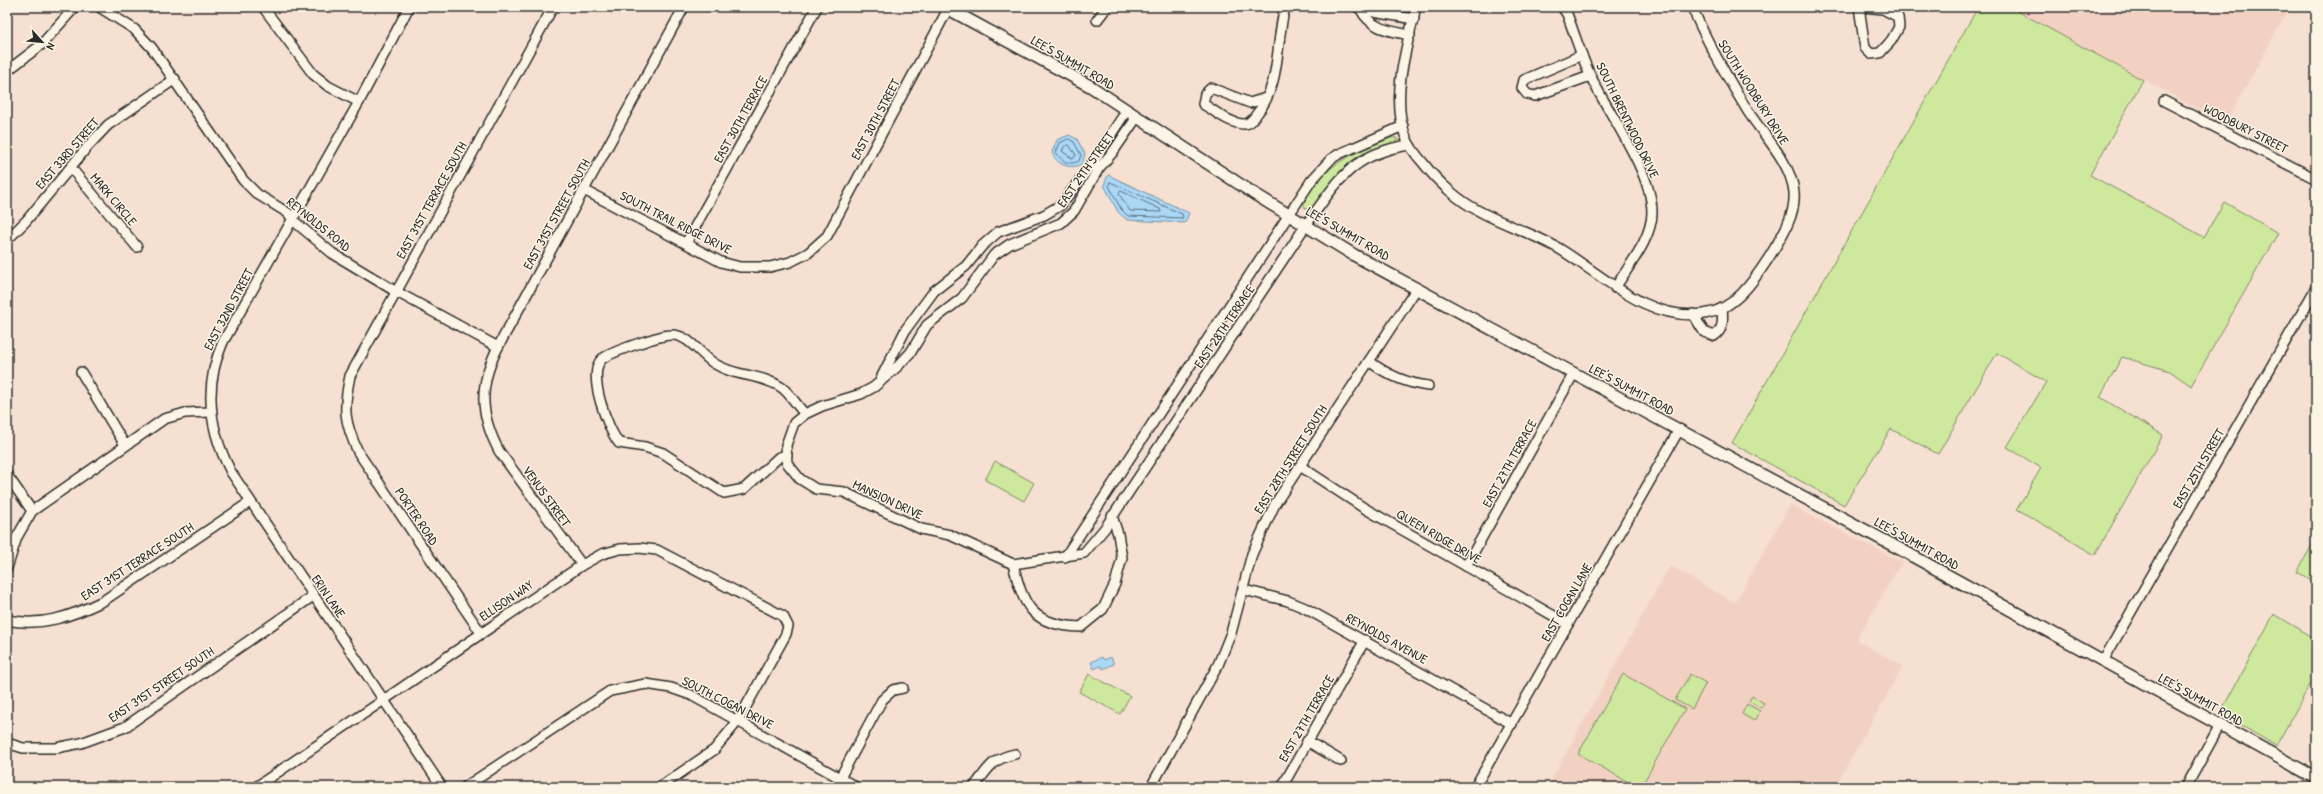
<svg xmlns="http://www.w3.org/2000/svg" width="2323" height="794" font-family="'Patrick Hand',sans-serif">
<rect width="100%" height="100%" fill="#f6e0d1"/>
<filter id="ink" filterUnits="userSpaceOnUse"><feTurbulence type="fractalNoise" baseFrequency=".025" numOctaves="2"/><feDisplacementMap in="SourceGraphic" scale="8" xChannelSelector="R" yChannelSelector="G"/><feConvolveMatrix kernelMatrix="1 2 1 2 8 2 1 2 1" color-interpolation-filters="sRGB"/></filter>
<g filter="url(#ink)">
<!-- built -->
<g fill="#f2d1c3">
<polygon points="2010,7 2290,7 2225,124"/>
<polygon points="1790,505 1902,562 1856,640 1903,666 1835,787 1547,787 1670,566 1735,603"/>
</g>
<!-- green -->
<g fill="#cee89e" stroke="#7c8a64">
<polygon points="1978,7 2010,7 2143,80 2090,175 2204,237 2224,202 2278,233 2191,386 2170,371 2122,357 2100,397 2163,435 2095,555 2017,509 2041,468 2007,447 2046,382 1997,353 1938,454 1891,429 1844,505 1732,443"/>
<path d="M1391,138H1397V141C1387,149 1371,151 1360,157C1339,169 1327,190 1314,209L1309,210L1305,208C1302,202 1307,197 1310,192C1329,161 1359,151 1391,138Z"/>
<polygon points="995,461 1034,483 1024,501 985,480"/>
<polygon points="2316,538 2316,582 2297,572"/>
<polygon points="2274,614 2316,639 2316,674 2276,746 2220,713"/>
<polygon points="1089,674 1130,696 1120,714 1079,692"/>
<polygon points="1623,674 1685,709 1641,787 1637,787 1578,754"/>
<polygon points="1690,674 1706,683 1692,709 1675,700"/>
<polygon points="1752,696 1764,703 1761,708 1749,701"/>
<polygon points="1747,704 1760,711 1754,721 1742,714"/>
</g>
<!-- water -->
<g fill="#aad8f6" stroke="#7793a5">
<path d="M1069,135L1077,139L1085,154L1082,164C1070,170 1056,165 1052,152L1057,140Z"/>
<polygon points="1108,175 1189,213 1185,223 1127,220 1118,212 1104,185"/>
<polygon points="1102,657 1104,660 1111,657 1114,664 1103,669 1101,666 1094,669 1091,662"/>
</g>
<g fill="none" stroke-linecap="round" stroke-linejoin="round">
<!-- shore -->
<g stroke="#5e707c" stroke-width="1">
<path d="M1069,139L1074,142L1081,155L1079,161C1069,166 1061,161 1056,152L1060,143Z"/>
<polygon points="1069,145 1076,155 1073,159 1062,151 1064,147"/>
<polygon points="1110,182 1182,214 1183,218 1128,216 1121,209 1109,186"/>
<polygon points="1121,191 1160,209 1161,212 1130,211 1119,194"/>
</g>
<defs>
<g id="minor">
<polyline points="99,7 134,29 152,48 243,180 257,194 288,213 295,222 332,253 395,291 498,347"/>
<polyline points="263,7 313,74 328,86 359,102"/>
<path d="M409,7L359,102L223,342C203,387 209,430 231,472L442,787"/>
<polyline points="1357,7 1368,11 1414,19"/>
<path d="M1416,7C1407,46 1391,95 1405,135C1409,146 1416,155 1424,164C1438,182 1459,201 1479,211C1505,225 1532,233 1558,248C1602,274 1647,322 1704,314C1734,310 1753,282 1768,259C1780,239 1796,217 1794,192C1791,162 1763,135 1747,110C1727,77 1707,43 1692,7"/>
<path d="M1562,7L1567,14C1575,35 1582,59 1592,79C1610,116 1652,172 1652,212C1652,239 1629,265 1615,288"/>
<polyline points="1859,7 1865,48 1871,54 1880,53 1891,41 1899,27 1898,17 1883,9 1863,7"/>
<path d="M1361,10C1371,29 1390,31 1410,35"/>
<polyline points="1097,20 1107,7"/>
<polyline points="1582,55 1524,80 1522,88 1527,94 1535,96 1590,76"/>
<polyline points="7,71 41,45 75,7"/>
<path d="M1266,98L1250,103L1211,88L1205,94L1203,104C1215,111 1230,124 1244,124C1250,124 1253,119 1256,115C1282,84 1275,44 1285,7"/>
<polyline points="2164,101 2316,179"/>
<polyline points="71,168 137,247"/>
<polyline points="584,190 721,262 740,267 770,267 790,262 808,253 827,236 948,9"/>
<polyline points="7,240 26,221 89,145 108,125 175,79"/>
<polyline points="686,243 817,7"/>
<path d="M1693,314L1704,332L1714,336C1724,330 1723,318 1722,308"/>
<path d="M1369,361C1387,375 1405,383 1428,386"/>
<polyline points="81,372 125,445"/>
<polyline points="881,378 906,329 934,291 966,266 982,246 998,232 1044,215 1061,205 1091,165 1127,110"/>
<path d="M787,455L779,457L744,489L724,493L663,453L645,447L619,443C608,430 586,373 602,359C611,352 660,335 671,335C689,334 701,356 715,364C736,377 761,374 781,387C790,393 797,406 805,414"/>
<polyline points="1300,466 1364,508 1568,624"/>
<polyline points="7,475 32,511"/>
<polyline points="1065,557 1311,181 1331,159 1339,154 1403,126"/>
<polyline points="1013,564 950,535 921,529 844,492 816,489 800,479 787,463 786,445 794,423 805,414 822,406 861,394 874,387 898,366 911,352 927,325 962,298 994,255 1010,244 1061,223 1074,211 1099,168 1113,152 1137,117"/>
<path d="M1013,564L1084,553L1105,528L1306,225C1338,181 1351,154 1409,145"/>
<path d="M1013,564C1024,608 1032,625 1081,627L1103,609L1115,584L1122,558L1118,534L1112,516"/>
<path d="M582,565L499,451C479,413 479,385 498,347L684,7"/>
<polyline points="1466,566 1574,373"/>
<polyline points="7,568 17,537 32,511 164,419 185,413 210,412"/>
<polyline points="1244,590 1288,601 1305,608 1512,724"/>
<path d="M7,620C42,627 72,616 103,601L250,502"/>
<path d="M481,633L358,452C344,421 343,409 350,376L553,7"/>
<polyline points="2103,661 2316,288"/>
<polyline points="1307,741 1341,761"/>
<polyline points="7,743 23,748 56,748 81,743 125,727 313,596"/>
<polyline points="256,787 582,565 602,554 620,549 639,548 657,550 783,616 788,626 786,634 738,721 714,750 660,787"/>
<polyline points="465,787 610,691 646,684 671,688 691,695 856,787"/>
<polyline points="835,787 882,700 893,690 903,688"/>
<path d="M974,787C988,769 991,759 1015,754"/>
<polyline points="1151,787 1218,665 1231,633 1252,554 1275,504 1417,288"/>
<polyline points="1282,787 1365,640"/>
<polyline points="1475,787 1679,430"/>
<polyline points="2186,787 2220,725"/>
</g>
<polyline id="major" points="945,7 1090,86 1253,193 1354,255 1898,548 2316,778"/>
</defs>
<!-- minor casing -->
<use href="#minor" stroke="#2b2b2b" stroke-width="12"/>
<!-- major casing -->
<use href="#major" stroke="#2b2b2b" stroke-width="14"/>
<!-- minor -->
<use href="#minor" stroke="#fcf5e5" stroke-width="9"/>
<!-- major -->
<use href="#major" stroke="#fcf5e5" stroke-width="11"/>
</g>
</g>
<g text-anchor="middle" stroke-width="3" stroke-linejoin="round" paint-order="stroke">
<!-- street labels -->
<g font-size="13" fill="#2b2b2b" stroke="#fcf5e5">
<text transform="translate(1073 62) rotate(30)" y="5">LEE'S SUMMIT ROAD</text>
<text transform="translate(1754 92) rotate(58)" y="5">SOUTH WOODBURY DRIVE</text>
<text transform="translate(740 119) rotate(-61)" y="5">EAST 30TH TERRACE</text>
<text transform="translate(875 119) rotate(-62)" y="5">EAST 30TH STREET</text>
<text transform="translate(1628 120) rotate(64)" y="5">SOUTH BRENTWOOD DRIVE</text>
<text transform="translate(2246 128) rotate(27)" y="5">WOODBURY STREET</text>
<text transform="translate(67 153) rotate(-49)" y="5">EAST 33RD STREET</text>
<text transform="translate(1085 169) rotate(-55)" y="5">EAST 29TH STREET</text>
<text transform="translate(114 199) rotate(50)" y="5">MARK CIRCLE</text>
<text transform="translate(431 200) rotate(-61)" y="5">EAST 31ST TERRACE SOUTH</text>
<text transform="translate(556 214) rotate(-61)" y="5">EAST 31ST STREET SOUTH</text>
<text transform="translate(676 222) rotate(27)" y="5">SOUTH TRAIL RIDGE DRIVE</text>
<text transform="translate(319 224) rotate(39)" y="5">REYNOLDS ROAD</text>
<text transform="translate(1348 233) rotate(30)" y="5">LEE'S SUMMIT ROAD</text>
<text transform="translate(228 309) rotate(-62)" y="5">EAST 32ND STREET</text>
<text transform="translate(1224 326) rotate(-56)" y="5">EAST 28TH TERRACE</text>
<text transform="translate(1632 389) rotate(28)" y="5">LEE'S SUMMIT ROAD</text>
<text transform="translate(1290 459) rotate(-58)" y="5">EAST 28TH STREET SOUTH</text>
<text transform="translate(1509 463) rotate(-61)" y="5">EAST 27TH TERRACE</text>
<text transform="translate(2198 468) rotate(-60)" y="5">EAST 25TH STREET</text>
<text transform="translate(547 496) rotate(54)" y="5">VENUS STREET</text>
<text transform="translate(888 499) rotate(25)" y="5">MANSION DRIVE</text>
<text transform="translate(417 516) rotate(56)" y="5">PORTER ROAD</text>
<text transform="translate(1439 536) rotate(30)" y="5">QUEEN RIDGE DRIVE</text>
<text transform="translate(1917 543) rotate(29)" y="5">LEE'S SUMMIT ROAD</text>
<text transform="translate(137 561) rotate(-33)" y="5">EAST 31ST TERRACE SOUTH</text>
<text transform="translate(329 596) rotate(56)" y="5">ERIN LANE</text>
<text transform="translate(506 600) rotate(-34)" y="5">ELLISON WAY</text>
<text transform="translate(1566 602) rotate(-60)" y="5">EAST COGAN LANE</text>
<text transform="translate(1387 638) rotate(29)" y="5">REYNOLDS AVENUE</text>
<text transform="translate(161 684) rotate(-34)" y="5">EAST 31ST STREET SOUTH</text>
<text transform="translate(2201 699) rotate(29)" y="5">LEE'S SUMMIT ROAD</text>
<text transform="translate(728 702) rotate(27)" y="5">SOUTH COGAN DRIVE</text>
<text transform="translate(1306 718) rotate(-60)" y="5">EAST 27TH TERRACE</text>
</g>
</g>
<!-- margin -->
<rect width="2323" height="794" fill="none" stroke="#fcf5e5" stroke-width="24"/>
<rect x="12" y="12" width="2299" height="770" fill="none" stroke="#2b2b2b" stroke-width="1.5" filter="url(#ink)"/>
<!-- north arrow -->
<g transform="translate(42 42) rotate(117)" stroke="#fcf5e5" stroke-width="3" paint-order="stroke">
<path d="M0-3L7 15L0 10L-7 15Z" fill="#2b2b2b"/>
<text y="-6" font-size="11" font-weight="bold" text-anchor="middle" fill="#2b2b2b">N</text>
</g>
</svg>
